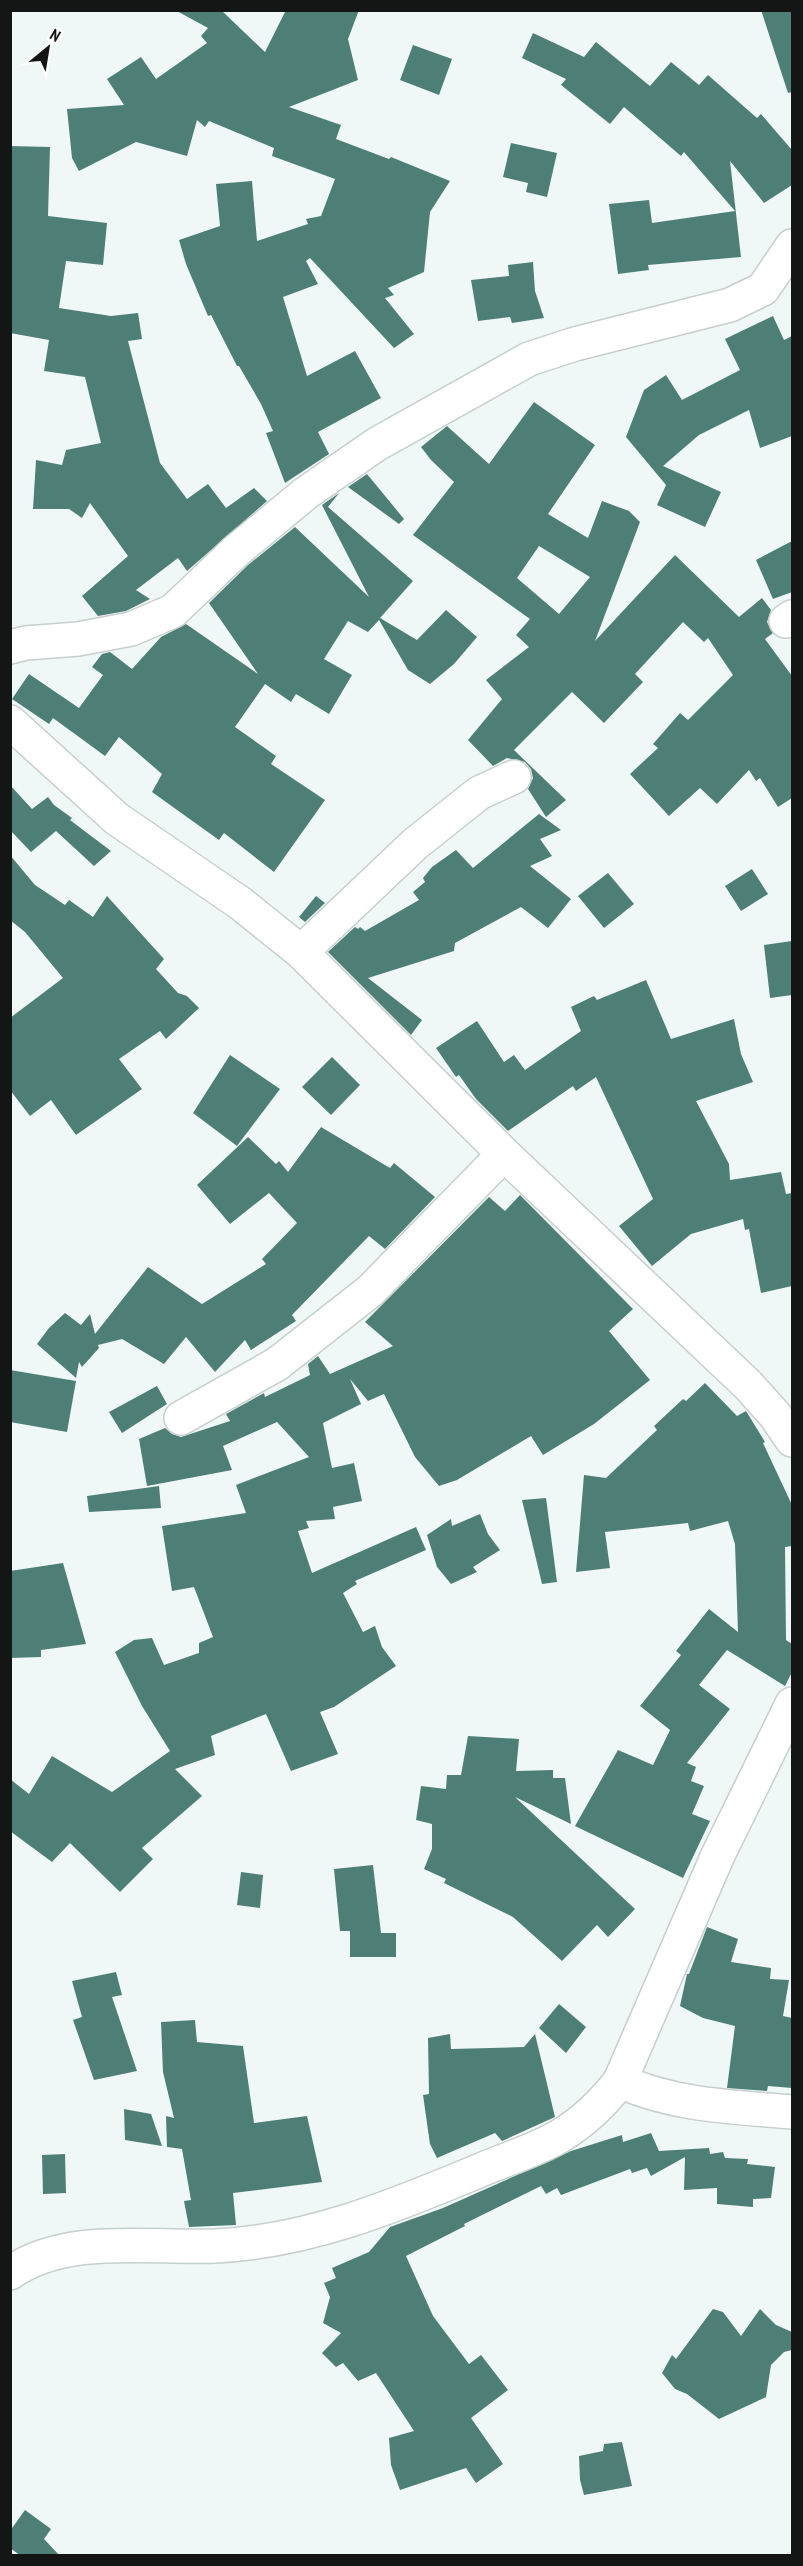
<svg xmlns="http://www.w3.org/2000/svg" width="803" height="2566" font-family="'PT Sans Narrow',sans-serif">
<rect width="100%" height="100%" fill="#f0f8f7"/>
<!-- building -->
<g fill="#4e7f76" fill-rule="evenodd">
<polygon points="175,10 221,10 265,52 286,10 359,10 348,39 358,80 289,107 341,125 336,139 389,159 391,157 450,181 430,212 424,272 388,288 394,295 385,298 414,334 394,348 310,258 306,261 318,284 283,297 307,376 355,351 381,398 318,432 329,454 285,483 266,433 273,431 261,404 239,366 237,366 211,315 208,316 186,264 179,240 220,226 216,184 252,181 257,241 308,224 306,219 321,216 335,179 272,156 274,148 209,121 205,127 197,120 187,156 136,142 79,171 72,158 67,109 124,105 107,79 141,57 156,79 207,43 201,36 208,28"/>
<polygon points="761,10 792,10 792,92 788,93"/>
<polygon points="533,33 584,57 596,42 650,86 671,62 699,85 708,75 757,118 761,114 792,150 792,185 764,203 730,161 741,257 648,265 649,270 618,274 609,204 649,200 652,223 735,211 684,152 681,156 624,107 610,124 561,85 566,79 522,58"/>
<polygon points="413,45 452,59 439,95 400,80"/>
<polygon points="511,143 557,153 547,197 526,192 528,183 503,177"/>
<polygon points="10,146 50,147 48,216 107,223 103,265 66,261 59,308 111,316 138,313 142,339 128,341 160,463 187,499 208,484 226,508 254,488 267,501 187,571 178,558 136,590 150,599 126,611 98,616 82,596 128,556 90,503 82,518 69,509 33,509 36,460 62,465 66,450 101,443 85,377 44,371 49,340 10,333"/>
<polygon points="533,262 535,291 544,318 512,323 510,317 478,321 471,280 509,276 508,265"/>
<polygon points="773,316 784,340 792,336 792,436 760,448 749,410 699,435 663,466 721,492 705,527 657,505 666,485 626,437 644,390 666,375 682,400 740,370 725,339"/>
<path d="M534,402L595,445L548,514L588,538L602,501L629,511L640,522L595,641L675,555L739,617L762,598L771,610L767,622L773,633L765,639L792,676V798L778,807L760,778L756,781L749,770L717,804L700,788L669,816L630,774L658,748L653,744L680,713L688,720L733,675L708,638L704,642L683,622L635,674L643,682L604,723L572,692L514,750L566,800L546,817L528,789L533,778L531,769L525,762L507,758L493,766L468,740L502,699L486,680L529,647L516,635L530,619L413,535L454,482L431,460L421,447L447,426L489,464ZM539,546L590,577L559,614L517,578Z"/>
<polygon points="367,474 404,519 399,524 348,487"/>
<polygon points="339,493 328,507 413,581 380,618 417,640 446,610 477,637 454,664 430,684 408,670 379,620 368,632 348,621 324,659 352,675 329,714 296,694 291,702 265,684 235,727 276,756 271,764 325,800 274,872 224,833 219,840 152,792 162,774 119,737 105,756 53,718 49,724 12,699 29,674 79,708 103,675 92,667 102,654 110,652 132,669 161,637 186,624 258,674 209,603 248,565 295,527 369,597 322,505"/>
<polygon points="792,541 792,592 773,599 756,560"/>
<polygon points="10,785 32,809 48,797 54,805 72,818 70,820 111,851 94,866 56,831 31,852 10,830"/>
<polygon points="539,814 561,830 540,839 552,856 530,866 571,899 548,928 521,907 455,943 454,951 368,978 422,1020 411,1035 328,952 355,927 358,929 360,927 365,931 419,900 413,892 425,882 423,878 432,867 456,850 473,868"/>
<polygon points="10,855 35,885 65,905 69,900 93,917 107,896 164,959 156,969 178,993 187,996 199,1008 166,1039 160,1031 119,1059 142,1089 76,1135 51,1100 30,1116 10,1090 10,1018 63,978 25,932 10,920"/>
<polygon points="752,869 768,894 741,911 725,886"/>
<polygon points="608,873 634,904 604,928 578,896"/>
<polygon points="316,896 325,903 305,922 299,917"/>
<polygon points="792,941 792,995 770,998 764,945"/>
<polygon points="646,980 671,1039 734,1019 741,1054 753,1082 696,1101 729,1164 730,1180 781,1172 786,1194 792,1193 792,1286 761,1293 749,1229 745,1230 743,1219 691,1234 652,1266 619,1226 653,1199 596,1077 576,1091 573,1086 508,1131 476,1099 459,1075 456,1077 436,1048 477,1021 504,1062 514,1055 525,1070 581,1031 571,1007 594,996 597,1000"/>
<polygon points="230,1055 280,1089 237,1146 193,1113"/>
<polygon points="332,1057 360,1085 331,1115 302,1087"/>
<polygon points="321,1127 390,1168 394,1163 435,1197 385,1249 369,1236 292,1315 296,1321 251,1350 245,1340 215,1372 186,1337 164,1364 122,1339 98,1345 99,1348 82,1367 79,1362 76,1378 37,1344 49,1328 65,1313 81,1325 90,1314 95,1334 148,1267 202,1304 266,1264 262,1259 297,1223 269,1193 230,1224 197,1185 248,1137 276,1164 279,1161 288,1172"/>
<polygon points="520,1195 633,1309 609,1331 650,1380 594,1424 543,1455 531,1436 457,1480 439,1486 415,1457 384,1394 368,1401 350,1379 361,1404 323,1423 332,1468 354,1463 362,1501 333,1507 335,1519 306,1521 309,1528 298,1531 312,1573 416,1527 426,1550 355,1581 357,1584 343,1593 363,1632 375,1626 382,1647 396,1666 334,1707 320,1712 338,1754 291,1771 266,1714 211,1736 215,1755 175,1769 202,1796 142,1848 153,1859 120,1892 70,1843 52,1862 10,1831 10,1779 29,1794 52,1756 112,1792 170,1751 142,1706 115,1652 134,1640 152,1638 164,1665 199,1653 199,1643 213,1637 194,1587 172,1591 162,1526 246,1513 236,1485 309,1457 277,1422 223,1446 232,1470 147,1486 139,1439 165,1428 172,1434 181,1437 230,1421 226,1414 264,1393 265,1397 310,1375 308,1364 318,1356 330,1374 393,1346 365,1322 489,1197 505,1211"/>
<polygon points="10,1370 76,1381 67,1432 10,1422"/>
<polygon points="705,1383 737,1416 746,1411 765,1442 763,1443 792,1505 792,1546 785,1547 786,1640 792,1644 792,1672 785,1686 727,1650 699,1685 730,1709 687,1763 696,1767 691,1781 704,1786 692,1814 710,1821 683,1878 575,1826 618,1750 653,1765 670,1730 640,1706 681,1655 676,1651 709,1609 738,1632 735,1544 728,1521 690,1531 688,1523 605,1532 610,1568 576,1572 584,1475 606,1478 657,1430 654,1426 683,1399 686,1401"/>
<polygon points="157,1386 167,1404 122,1433 109,1412"/>
<polygon points="159,1486 161,1508 89,1512 87,1496"/>
<polygon points="546,1498 557,1582 542,1584 522,1500"/>
<polygon points="480,1514 488,1534 500,1550 473,1567 477,1572 451,1584 437,1567 427,1535 451,1519 452,1526"/>
<polygon points="63,1563 86,1644 41,1650 41,1657 10,1658 10,1571"/>
<polygon points="468,1736 519,1739 516,1771 553,1770 553,1778 565,1778 571,1824 515,1797 635,1909 608,1937 597,1925 562,1961 513,1917 444,1883 446,1879 424,1869 432,1849 432,1824 416,1820 421,1786 446,1789 447,1775 461,1775"/>
<polygon points="373,1865 381,1933 396,1933 396,1957 350,1957 350,1931 340,1931 334,1869"/>
<polygon points="241,1872 263,1875 260,1908 237,1905"/>
<polygon points="707,1927 738,1939 731,1962 771,1968 770,1979 789,1980 783,2016 792,2018 792,2088 768,2086 767,2091 727,2088 735,2026 703,2018 680,2006 687,1974 689,1974"/>
<polygon points="116,1972 122,1995 112,1997 137,2071 94,2080 73,2020 82,2017 72,1981"/>
<polygon points="559,2004 586,2027 566,2053 539,2028"/>
<polygon points="195,2020 197,2042 243,2046 254,2123 307,2116 322,2182 233,2193 236,2225 189,2227 184,2201 191,2200 182,2149 167,2147 166,2116 174,2118 163,2072 161,2022"/>
<polygon points="450,2034 451,2049 524,2047 535,2034 555,2117 502,2141 495,2133 437,2158 430,2144 423,2095 429,2094 428,2038"/>
<polygon points="124,2109 151,2114 162,2146 125,2140"/>
<polygon points="651,2133 659,2151 709,2148 710,2154 723,2152 725,2158 748,2159 747,2164 775,2167 771,2198 753,2199 753,2207 717,2204 717,2188 684,2190 685,2157 651,2176 647,2168 632,2173 630,2169 561,2195 557,2188 546,2194 541,2186 464,2224 465,2226 406,2256 433,2316 469,2364 481,2355 508,2390 471,2418 503,2464 476,2483 466,2468 400,2490 391,2465 389,2438 414,2431 376,2373 358,2381 343,2363 336,2367 322,2353 341,2333 323,2323 330,2297 324,2283 336,2278 332,2268 369,2252 390,2227 443,2208 571,2151 622,2135 623,2142"/>
<polygon points="65,2154 66,2193 43,2194 42,2155"/>
<polygon points="713,2309 723,2312 741,2336 760,2309 776,2325 792,2332 792,2350 784,2352 771,2365 766,2397 719,2419 687,2394 675,2389 662,2373 672,2355 676,2359"/>
<polygon points="622,2442 632,2486 584,2495 580,2480 579,2456 603,2451 604,2444"/>
<polygon points="25,2510 51,2529 44,2539 60,2556 21,2556 10,2548 10,2531"/>
</g>
<g fill="none" stroke-linecap="round" stroke-linejoin="round">
<defs>
<g id="minor">
<polyline points="786,621 792,617"/>
<polyline points="10,647 26,643 78,639 131,629 173,611 236,551 306,493 377,444 529,359 575,344 730,305 763,289 792,246"/>
<polyline points="10,722 117,819 240,903 301,952 504,1154 748,1385 775,1415 792,1440"/>
<polyline points="301,952 415,844 479,793 514,777"/>
<polyline points="181,1418 277,1364 370,1291 504,1154"/>
<path d="M620,2081C675,2106 734,2107 792,2112"/>
<path d="M10,2273C67,2233 150,2249 215,2246C307,2242 392,2207 476,2172C503,2160 535,2151 560,2136C583,2122 604,2102 620,2081L718,1855L792,1704"/>
</g>
</defs>
<!-- minor casing -->
<use href="#minor" stroke="#c7cfcd" stroke-width="36"/>
<!-- minor -->
<use href="#minor" stroke="#fff" stroke-width="33"/>
</g>
<!-- border -->
<rect width="803" height="2566" fill="none" stroke="#141616" stroke-width="24"/>
<!-- north arrow -->
<g transform="translate(48 48) rotate(30)" stroke="#ffffff" stroke-width="4.5" paint-order="stroke">
<path d="M0-4.5L10 22L0 15L-10 22Z" fill="#141616"/>
<text y="-9" font-size="16" font-weight="bold" text-anchor="middle" fill="#141616">N</text>
</g>
</svg>
